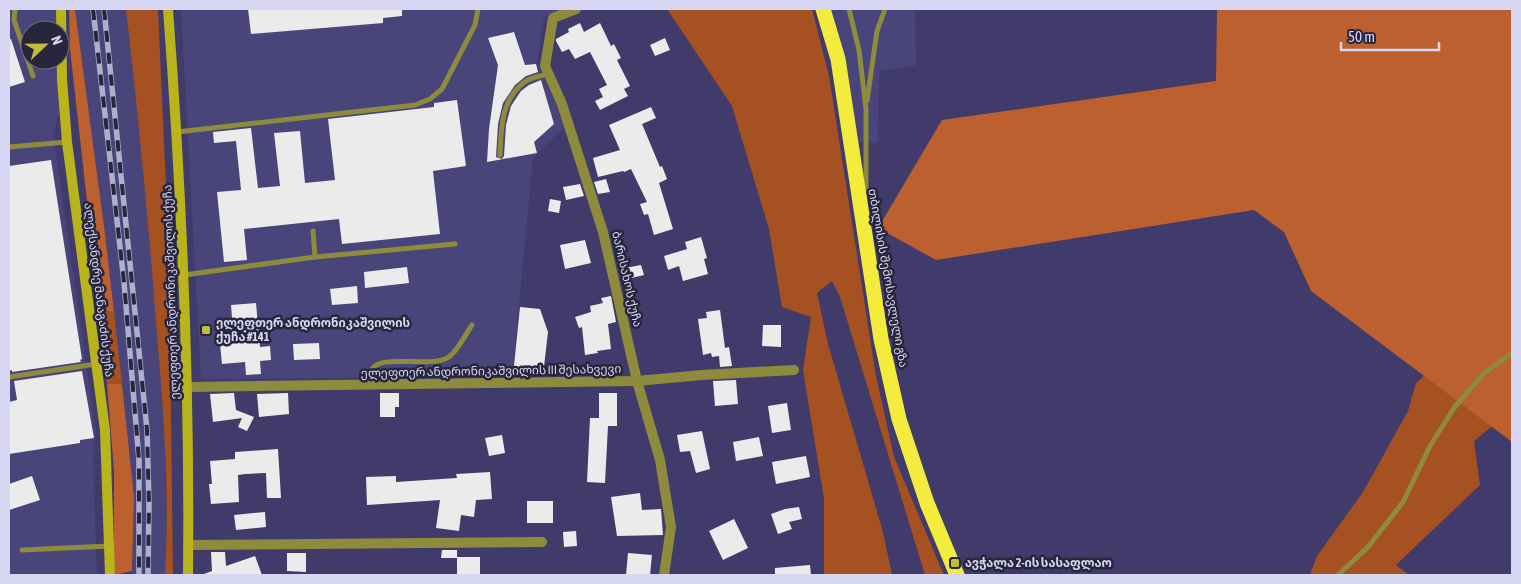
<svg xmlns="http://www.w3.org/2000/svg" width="1521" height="584" font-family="'Asap Condensed','Noto Sans Georgian',sans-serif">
<rect width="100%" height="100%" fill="#403b6a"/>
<!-- built -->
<g fill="#49447a">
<polygon points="9,9 56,9 57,30 30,30 30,60 59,60 61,108 53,133 96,431 93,454 97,575 9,575"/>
<polygon points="75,9 126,9 145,174 164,413 167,551 165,575 132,575 134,497 104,226"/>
<polygon points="181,9 564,9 544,17 537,63 566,125 533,158 512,377 201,379"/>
<polygon points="829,9 915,9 916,65 879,71 878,143 858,142"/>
</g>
<!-- green -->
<g fill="#a55121">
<path d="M126,9H158L169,254L173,575H165C170,491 163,406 156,322C148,217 138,113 126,9Z"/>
<polygon points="667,9 812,9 829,76 876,376 894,457 944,575 925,575 840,297 832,281 817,293 828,344 883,532 892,575 824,575 824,499 803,370 811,317 782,307 769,229 732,106"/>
<polygon points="99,309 114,312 122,384 107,384"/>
<polygon points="1468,336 1512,410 1474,441 1480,485 1396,565 1409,575 1310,575 1317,556 1363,492 1408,411 1416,383"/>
</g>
<!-- forest -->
<g fill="#bb602e">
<polygon points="69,9 75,9 104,226 114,312 99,309 70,49"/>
<polygon points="1217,9 1512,9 1512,442 1311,291 1284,232 1254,210 936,260 878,228 942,120 1216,81"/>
<polygon points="107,384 122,384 134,497 132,571 114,575 114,471"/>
</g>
<!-- building -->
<g fill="#ebebeb">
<polygon points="248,9 402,9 402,16 383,18 383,23 251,34"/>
<polygon points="580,23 584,32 600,23 611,46 614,44 621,58 617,60 630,86 624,89 628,96 600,110 595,101 603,97 599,89 607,85 590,52 575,59 569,49 562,52 556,41 556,39 569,32 568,29"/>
<polygon points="514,32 525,65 536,64 538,72 526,76 515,85 503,103 498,124 496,157 502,159 504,156 506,125 511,106 521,91 529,85 541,80 554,124 534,142 537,153 487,162 489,129 498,65 488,38"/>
<polygon points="665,38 670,50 655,56 650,45"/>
<polygon points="9,39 11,39 25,82 9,87"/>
<polygon points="457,100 466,166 433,171 440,234 342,244 339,219 244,229 247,260 224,262 217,192 241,190 236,141 214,143 213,132 251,128 258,188 280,186 274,133 300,131 305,183 335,180 328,119 434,107 434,103"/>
<polygon points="651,107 656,118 642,124 660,167 662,166 667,179 659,183 673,229 654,235 648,214 644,215 640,204 647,202 631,169 624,172 623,171 598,177 593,158 620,150 609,125"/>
<polygon points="51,160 82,359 80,360 81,362 12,372 12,370 9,371 9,166"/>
<polygon points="606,179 610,192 598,194 594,182"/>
<polygon points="580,184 584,196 566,200 563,187"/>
<polygon points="550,199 561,201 559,213 548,211"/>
<polygon points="701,237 707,258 704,259 708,274 683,281 679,266 668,270 664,256 687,249 685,242"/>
<polygon points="585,240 591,263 565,269 560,245"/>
<polygon points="641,265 644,275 627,279 625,268"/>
<polygon points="407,267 409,283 365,288 364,272"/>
<polygon points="357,286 358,303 332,305 330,289"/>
<polygon points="611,296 616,322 608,324 611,349 597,351 598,353 585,355 582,327 579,328 575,317 591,312 590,306 603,303 601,298"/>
<polygon points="256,303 260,347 270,346 271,360 260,361 261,374 246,375 245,362 222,364 220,344 234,343 231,305"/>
<polygon points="520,307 540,309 548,332 543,375 513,375"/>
<polygon points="720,310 725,348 729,347 732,366 720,367 719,356 712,357 711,353 703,355 698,319 707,318 706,312"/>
<polygon points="763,325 781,325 781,347 762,346"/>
<polygon points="319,343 320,359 294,360 293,344"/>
<polygon points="82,371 94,438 80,440 80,443 9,454 9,402 17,400 14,381"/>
<polygon points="736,380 738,404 715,406 713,381"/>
<polygon points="234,393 236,410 254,417 247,431 238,427 242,418 213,422 210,394"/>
<polygon points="288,393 289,414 259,417 257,394"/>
<polygon points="380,393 399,393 399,407 395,407 395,417 380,417"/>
<polygon points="599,393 617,393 617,426 608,426 605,483 587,482 590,418 599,418"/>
<polygon points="787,403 791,430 772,433 768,406"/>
<polygon points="702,431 710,469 696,473 690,451 680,452 677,435"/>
<polygon points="502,435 505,453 489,456 485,438"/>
<polygon points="759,437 763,456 736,461 733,442"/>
<polygon points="278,449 281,498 267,498 266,473 245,474 238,475 239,502 211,504 209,484 212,484 210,461 235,459 235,452"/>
<polygon points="806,456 810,477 776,484 772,462"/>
<polygon points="490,472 492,499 476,500 474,517 461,515 459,531 436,528 440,500 367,505 366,477 396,476 396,482 457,478 456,474"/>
<polygon points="32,476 40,500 9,510 9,484"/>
<polygon points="640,493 642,510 661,509 663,535 617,536 611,497"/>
<rect x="527" y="501" width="26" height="22"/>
<polygon points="799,507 802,519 789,522 792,529 778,534 771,514 785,509"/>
<polygon points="265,512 266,527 236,530 234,515"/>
<polygon points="734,519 748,548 723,560 709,531"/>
<polygon points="576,531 577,546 564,547 563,532"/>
<polygon points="442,550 457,550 457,558 441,558"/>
<polygon points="211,552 225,552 226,566 255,556 262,575 204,575 204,574 212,571"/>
<polygon points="287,553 306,553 306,572 287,571"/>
<polygon points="628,553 652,555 650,575 626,575"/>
<rect x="457" y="557" width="23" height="18"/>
<polygon points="810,565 811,575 775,575 775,568"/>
</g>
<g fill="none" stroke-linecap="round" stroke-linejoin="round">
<!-- lane -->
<g stroke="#8e8b3c" stroke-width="5">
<polyline points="15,9 14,20 33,76"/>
<polyline points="849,9 859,50 866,109 866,198"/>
<polyline points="867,101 877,31 885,9"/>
<polyline points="177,132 415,105 430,99 442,89 475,25 478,9"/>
<polyline points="9,147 67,142"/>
<path d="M500,155C501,128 501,98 526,81C532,77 542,76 548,74"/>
<polyline points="315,257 455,244"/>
<polyline points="184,275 315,257 313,231"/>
<polyline points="9,377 96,364"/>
<path d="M370,384C370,379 370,373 372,369C382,353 432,369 449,357C459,349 465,335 472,325"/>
<polyline points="22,550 109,546"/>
<polyline points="1338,575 1368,547 1403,502 1430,446 1454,408 1484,373 1512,353"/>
</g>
<!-- street -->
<g stroke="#8e8b3c" stroke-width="10">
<polyline points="576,9 553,18 545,66 562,104 603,232 637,381 660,460 671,527 664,575"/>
<polyline points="188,387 637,381 702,375 794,370"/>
<polyline points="188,545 542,542"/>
</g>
<!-- secondary -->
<g stroke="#b9b31c" stroke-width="10">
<polyline points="61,9 62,79 67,142 105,430 110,575"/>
<path d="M168,9C182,197 190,386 188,575"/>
</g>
<!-- highway -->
<polyline stroke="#f3ec3d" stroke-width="15" points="823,9 838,59 881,339 899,419 927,503 957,575"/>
<defs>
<g id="rail">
<polyline points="93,9 124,282 139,460 139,575"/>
<polyline points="104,9 147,430 149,504 148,575"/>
</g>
</defs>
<!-- rail casing -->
<use href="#rail" stroke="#afaecf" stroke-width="5.5"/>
<!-- rail -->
<use href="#rail" stroke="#28263c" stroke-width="4" stroke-dasharray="11" stroke-linecap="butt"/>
</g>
<!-- markers -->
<g fill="#c2bd3f" stroke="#28263c" stroke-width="2">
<rect x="201" y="325" width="10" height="10" rx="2.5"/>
<rect x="950" y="558" width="10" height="10" rx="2.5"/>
</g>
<g text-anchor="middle" stroke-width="5" stroke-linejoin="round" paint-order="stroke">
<!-- street labels -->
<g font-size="12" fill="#d7d7f3" stroke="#28263c">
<text transform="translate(888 278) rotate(80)" y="4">თბილისის შემოსავლელი გზა</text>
<text transform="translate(627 279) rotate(77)" y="4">ბარისახოს ქუჩა</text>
<text transform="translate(99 290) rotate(83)" y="4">ალექსანდრე მანაგაძის ქუჩა</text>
<text transform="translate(171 292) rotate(-92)" y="4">ელეფთერ ანდრონიკაშვილის ქუჩა</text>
<text transform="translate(491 371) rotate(-1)" y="4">ელეფთერ ანდრონიკაშვილის III შესახვევი</text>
</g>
<!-- poi labels -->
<g font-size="12" font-weight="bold" fill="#d7d7f3" stroke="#28263c" text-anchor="start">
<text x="216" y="327">ელეფთერ ანდრონიკაშვილის<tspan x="216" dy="14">ქუჩა #141</tspan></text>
<text x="965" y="567">ავჭალა 2-ის სასაფლაო</text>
</g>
</g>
<!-- border -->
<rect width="1521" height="584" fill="none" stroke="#d7d7f3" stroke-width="20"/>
<!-- north arrow -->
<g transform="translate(45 45) rotate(68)"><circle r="24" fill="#28263c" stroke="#6e6d85"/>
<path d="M0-4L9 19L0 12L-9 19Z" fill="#c2bd3f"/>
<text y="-8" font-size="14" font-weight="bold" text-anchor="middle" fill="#d7d7f3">N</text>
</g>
<!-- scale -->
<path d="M1341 42v8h98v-8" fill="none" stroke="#d7d7f3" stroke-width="2.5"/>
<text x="1348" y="42" font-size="15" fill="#d7d7f3" stroke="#28263c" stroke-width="4" paint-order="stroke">50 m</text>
</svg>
